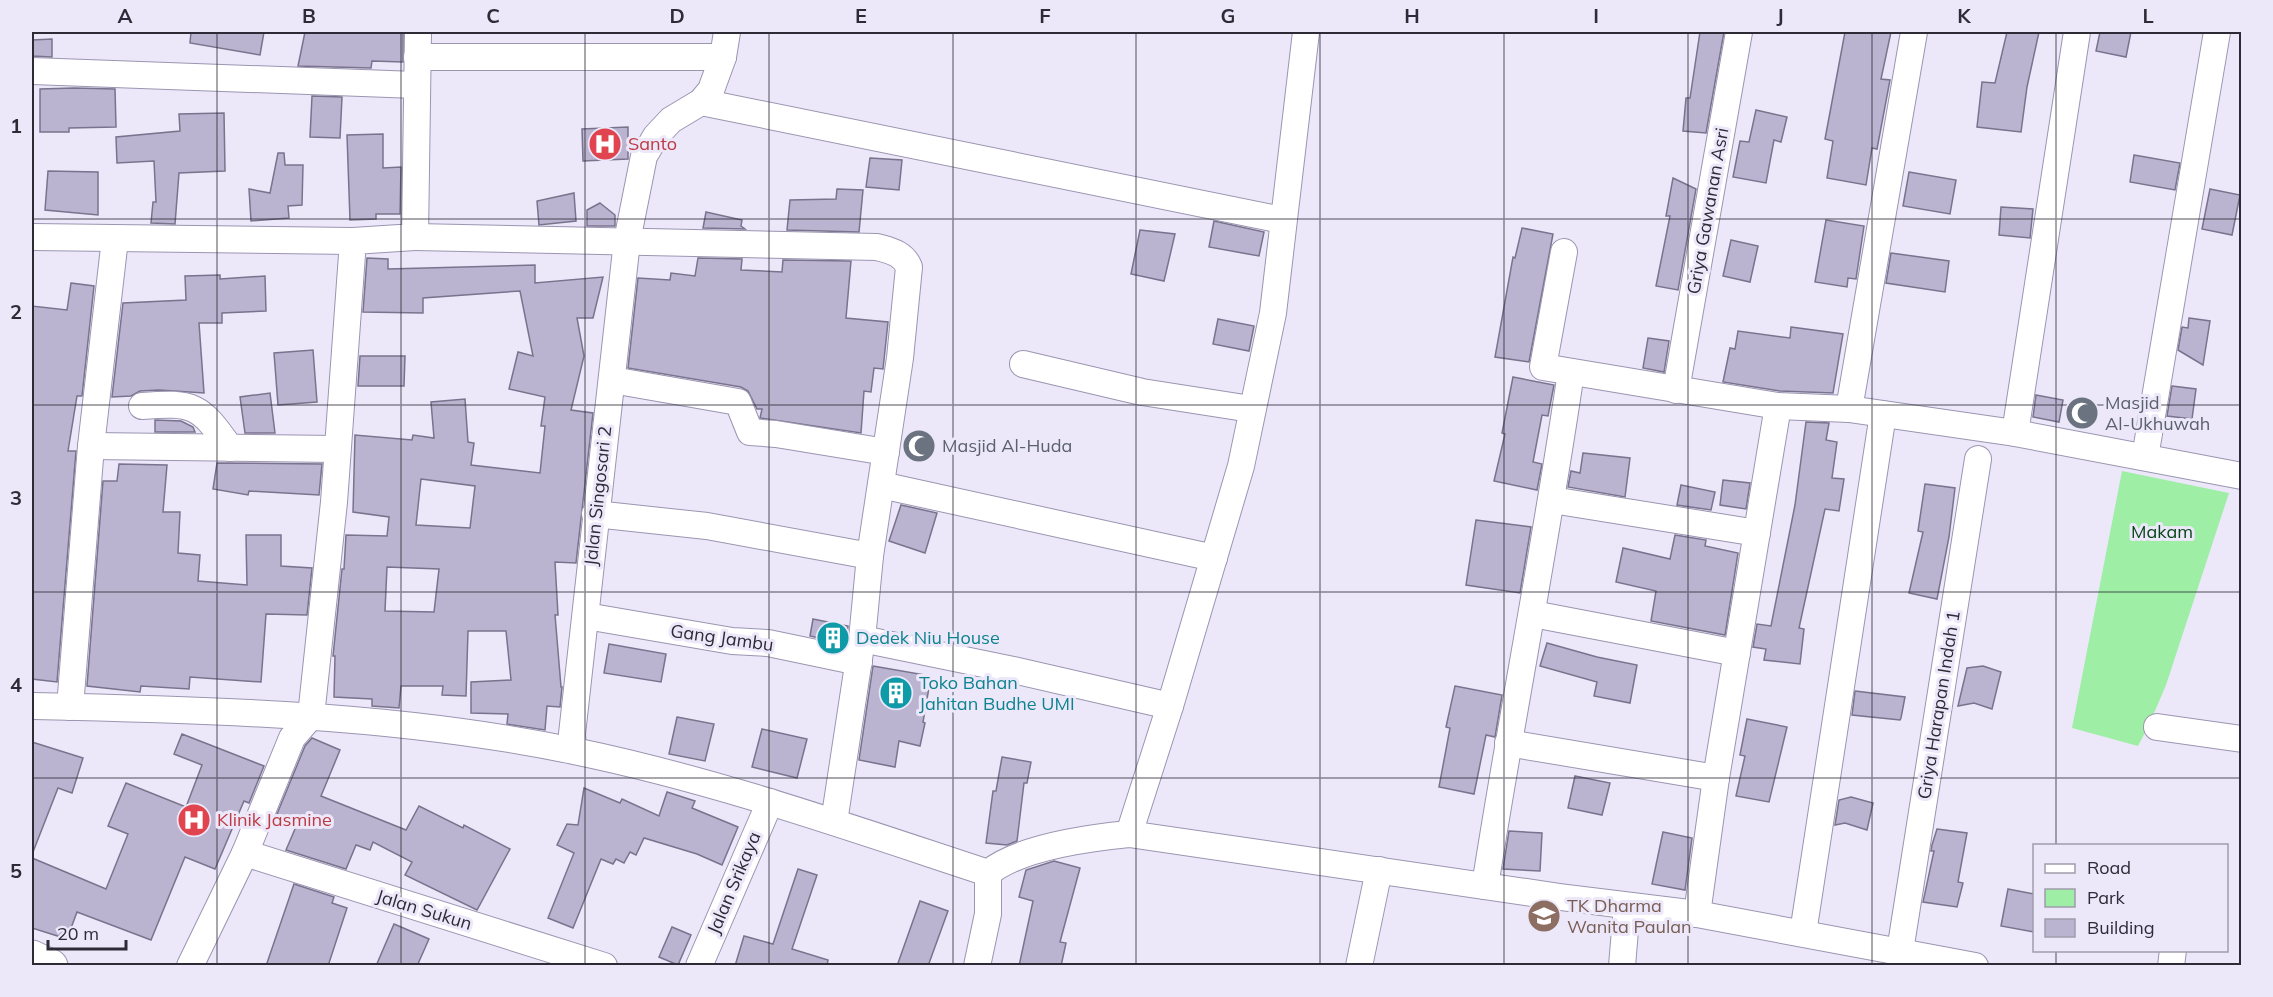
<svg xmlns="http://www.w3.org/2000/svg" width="2273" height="997" font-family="Mulish,sans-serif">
<rect width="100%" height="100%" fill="#ece8fa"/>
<!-- green -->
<polygon fill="#9eeea6" points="2122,471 2229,493 2166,685 2149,725 2138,746 2072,728"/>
<!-- building -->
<g fill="#bab4d1" stroke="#79738d" stroke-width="1.5" fill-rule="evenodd">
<polygon points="191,32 264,32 260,55 190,43"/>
<polygon points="305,32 403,32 403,62 372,61 371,68 298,66"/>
<polygon points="1700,32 1724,32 1706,133 1683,131 1686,98 1690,98"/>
<polygon points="1845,32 1891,32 1881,79 1890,80 1877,149 1872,148 1866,185 1827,178 1833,141 1825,139"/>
<polygon points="2007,32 2039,32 2027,87 2021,132 1977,127 1982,82 1995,83"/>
<polygon points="2100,32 2131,32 2126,57 2096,51"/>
<polygon points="52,39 52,57 32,56 32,40"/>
<polygon points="74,88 115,89 116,127 69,128 69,132 40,132 40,89"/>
<polygon points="312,96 342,97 340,138 310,137"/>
<polygon points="1756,110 1787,117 1781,142 1774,140 1766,183 1733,177 1740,141 1749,142"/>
<polygon points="224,113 225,171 179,173 175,224 151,223 153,202 156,202 154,161 117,163 116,137 180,131 179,114"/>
<polygon points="628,127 628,159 583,161 582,129"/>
<polygon points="383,134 383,168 401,167 400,214 376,214 376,219 350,220 347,135"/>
<polygon points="278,153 284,153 285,165 303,165 302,205 288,206 289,218 251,221 249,189 270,193"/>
<polygon points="2134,155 2180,163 2175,190 2130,182"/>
<polygon points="870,158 902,160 899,190 866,187"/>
<polygon points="48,171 98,172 98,215 45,210"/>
<polygon points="1909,172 1956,180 1950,214 1903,206"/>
<polygon points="1673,178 1696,189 1678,290 1656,286 1670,216 1666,216"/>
<polygon points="837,189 863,190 859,232 787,230 790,200 836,199"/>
<polygon points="2210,189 2240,195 2232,235 2202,229"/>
<polygon points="574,193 576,221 539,225 537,201"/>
<polygon points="600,203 615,215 615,226 587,226 587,210"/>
<polygon points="2001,207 2033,209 2030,238 1999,235"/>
<polygon points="706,212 742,220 741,226 745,229 703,228"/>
<polygon points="1826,220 1864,226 1856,279 1848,278 1847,287 1815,282"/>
<polygon points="1214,221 1264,232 1259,256 1209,247"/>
<polygon points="1522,228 1553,234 1529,362 1495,357 1513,257 1515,258"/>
<polygon points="1140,230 1175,234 1164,281 1131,274"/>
<polygon points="1731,240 1758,246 1750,282 1723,276"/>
<polygon points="1891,253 1949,261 1945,292 1886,283"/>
<path d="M367,258L388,259V269L535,265V283L603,277L593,318H577L584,356L571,410L593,413L576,563L555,562L558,615H555L561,687H562L560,707L547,706L545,730L507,724L508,714L471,713V682L511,680L506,631H468L466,696L442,695L443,686H401L399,708L372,706V699L334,697L335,656H333L342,569H344L346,535L387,536L389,517L353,512L355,435L412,440L413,435L434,438L431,402L465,399L468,442L474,443L471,465L540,473L545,426H541L545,397L509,389L518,352L533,356L520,291L423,298V313L363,312ZM421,479L475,486L470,528L416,525ZM387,567L439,569L434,612L385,611Z"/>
<polygon points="698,258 742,259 741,270 782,272 783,260 851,261 846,318 888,322 883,369 874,368 871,392 864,391 861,433 760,418 762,409 757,409 748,391 741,387 628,368 638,278 670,280 671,273 695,276"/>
<polygon points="220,275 220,279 265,276 266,311 222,313 222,323 199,323 204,393 159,390 140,391 131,396 112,397 123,303 186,300 185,276"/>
<polygon points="71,283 94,286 82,396 77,396 68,451 76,451 57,682 32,679 32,306 67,310"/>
<polygon points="2189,318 2210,321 2203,365 2178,350 2182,327 2188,328"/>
<polygon points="1218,319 1254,326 1249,351 1213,344"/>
<polygon points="1791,327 1843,334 1833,393 1780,391 1723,382 1730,348 1735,349 1738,331 1790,338"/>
<polygon points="1648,338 1669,341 1664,372 1643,368"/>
<polygon points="313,350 317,402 278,405 274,353"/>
<polygon points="360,356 405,356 404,386 358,386"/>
<polygon points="1513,377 1554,385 1548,416 1542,415 1533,462 1542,464 1537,490 1494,481 1505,434 1502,433"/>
<polygon points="2172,386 2196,389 2192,419 2167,416"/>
<polygon points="270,393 275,433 245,433 240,397"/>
<polygon points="2036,395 2063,400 2059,422 2033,417"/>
<polygon points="155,420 181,421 193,427 195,432 155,432"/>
<polygon points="1806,422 1829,423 1826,440 1837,442 1832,478 1844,479 1839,511 1825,509 1799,628 1804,629 1800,664 1764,660 1766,649 1753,647 1757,624 1771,626 1795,505"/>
<polygon points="1583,453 1630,458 1625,497 1568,487 1571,471 1580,473"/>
<polygon points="217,463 322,464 319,495 249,491 248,495 213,489"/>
<polygon points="119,464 167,465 163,512 180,512 178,553 200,555 198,581 247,585 246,535 281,535 281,566 312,568 307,615 266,614 261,682 190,677 189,689 141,686 140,692 87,686 103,481 117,481"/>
<polygon points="1723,480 1750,483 1746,509 1720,505"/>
<polygon points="1925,484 1955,488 1949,537 1937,599 1909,593 1923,532 1918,531"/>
<polygon points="1681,485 1715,492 1711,510 1677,505"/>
<polygon points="901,505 937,513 925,553 889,541"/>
<polygon points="1476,520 1531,527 1520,593 1466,585"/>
<polygon points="1675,535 1706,540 1705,546 1738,553 1725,635 1651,621 1656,591 1616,582 1623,548 1670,559"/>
<polygon points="813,619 848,626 846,644 810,636"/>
<polygon points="1547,643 1597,657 1637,665 1630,703 1594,696 1597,682 1540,666"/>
<polygon points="609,644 666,654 661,682 604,673"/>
<polygon points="873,666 931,676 923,722 925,723 920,746 899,741 895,767 859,760"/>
<polygon points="1983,666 2001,672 1992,709 1974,703 1958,706 1967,668"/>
<polygon points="1455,686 1502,695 1495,737 1486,735 1474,794 1439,787 1450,728 1446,727"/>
<polygon points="1855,691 1905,697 1901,718 1900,720 1852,715"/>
<polygon points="677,717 714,724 705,761 669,754"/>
<polygon points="1747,719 1787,727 1769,802 1736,796 1745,756 1740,755"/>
<polygon points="762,729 807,739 797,778 752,767"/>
<polygon points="182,734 264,766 249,803 244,801 215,869 185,857 151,940 77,912 67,939 32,928 32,858 106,889 128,834 108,826 126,783 186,807 202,765 174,754"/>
<polygon points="312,738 340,750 321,796 406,830 419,806 463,828 464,825 510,849 477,910 405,875 412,862 373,842 370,850 356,845 346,869 286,850 298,822 277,814 305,746"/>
<polygon points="32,742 83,758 72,793 58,788 33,852 32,852"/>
<polygon points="1002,757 1031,762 1027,783 1024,783 1017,841 1007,845 986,843 993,791 996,791"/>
<polygon points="1575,776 1610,783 1602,815 1568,808"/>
<polygon points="584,788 620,803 622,799 659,816 667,792 695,801 692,808 738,827 722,865 697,854 644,838 636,855 630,852 624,863 616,859 613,864 601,859 573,928 548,918 574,853 557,845 567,824 578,825"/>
<polygon points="1851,797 1873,803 1867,830 1845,823 1835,825 1839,800"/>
<polygon points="1937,829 1967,833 1958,882 1963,883 1957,907 1923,902 1934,851 1931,851 1932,845"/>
<polygon points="1509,831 1542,833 1540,871 1503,869"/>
<polygon points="1663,832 1692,838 1685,890 1652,884"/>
<polygon points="1054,861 1080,868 1060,942 1066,943 1061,966 1019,966 1033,901 1019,897 1026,870"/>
<polygon points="798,869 817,875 792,949 828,960 827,966 735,966 744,936 773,944"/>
<polygon points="294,884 334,897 332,903 347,908 328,966 266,966"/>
<polygon points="2008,889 2034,894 2034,932 2001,926"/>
<polygon points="920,901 948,911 928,966 897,966"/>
<polygon points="394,924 429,939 417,966 376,966"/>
<polygon points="672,927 691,935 678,965 659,957"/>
</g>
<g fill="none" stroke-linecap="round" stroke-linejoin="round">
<defs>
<g id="street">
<polyline points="417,57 723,57"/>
<polyline points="32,71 416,85"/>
<polyline points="701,102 1282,220"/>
<polyline points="32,237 353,241"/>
<path d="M415,237L877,247C891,251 903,253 909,267L900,358L870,556L862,639L834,822"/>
<polyline points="1564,252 1543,367 1778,406 1849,409 2015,433 2242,476"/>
<polyline points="1023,364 1142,392 1251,409"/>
<polyline points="612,380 738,402 750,432 776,434 886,452"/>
<polyline points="1676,390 1739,32"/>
<path d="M142,406C194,402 200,405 230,448"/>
<polyline points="1849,409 1914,32"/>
<polyline points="2015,433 2077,32"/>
<polyline points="91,446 337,449"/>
<polyline points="2145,457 2217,32"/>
<polyline points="881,485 1214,558"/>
<polyline points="1552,500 1757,533"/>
<polyline points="595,514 707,526 870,556"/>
<polyline points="1533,614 1737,653"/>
<polyline points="586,616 732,641 768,643 859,662"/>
<polyline points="862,639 1013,670 1170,706"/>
<path d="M32,706C212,710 396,714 574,751C715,780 851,828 988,873C1020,847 1088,838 1129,834L1560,897L1697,914L1975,966"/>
<polyline points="70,707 91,446 115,239"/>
<polyline points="311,716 334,502 353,241 415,237 418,32"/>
<polyline points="2157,727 2242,739"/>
<polyline points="1508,743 1716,778"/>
<polyline points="573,750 572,734 627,241 644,156 656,136 671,120 701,102 711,90 723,57 727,32"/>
<polyline points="1129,834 1170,706 1241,466 1273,313 1306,32"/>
<polyline points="245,853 604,966"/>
<path d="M1485,886C1512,714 1546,544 1571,372"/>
<polyline points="1697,914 1716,778 1778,406"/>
<polyline points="1803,933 1883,414"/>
<polyline points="1900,951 1978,459"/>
<polyline points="190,966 245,853 292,738 311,716"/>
<polyline points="699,966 770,802"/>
<polyline points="977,966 988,914 988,873"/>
<polyline points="1359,966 1379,870"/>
<polyline points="1622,966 1627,906"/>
<polyline points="2171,966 2173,950"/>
</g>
<polyline id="highway" points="32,957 51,966"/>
</defs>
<!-- street casing -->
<use href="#street" stroke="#9b95b1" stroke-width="28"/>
<!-- highway casing -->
<use href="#highway" stroke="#9b95b1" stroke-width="35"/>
<!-- street -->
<use href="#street" stroke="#fff" stroke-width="26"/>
<!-- highway -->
<use href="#highway" stroke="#fff" stroke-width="33"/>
</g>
<!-- grid -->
<path fill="none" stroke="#2e2b37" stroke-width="1.5" stroke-opacity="0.55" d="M217,32V966M401,32V966M585,32V966M769,32V966M953,32V966M1136,32V966M1320,32V966M1504,32V966M1688,32V966M1872,32V966M2056,32V846M32,219H2242M32,405H2242M32,592H2242M32,778H2242M2056,950V966"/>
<!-- icons -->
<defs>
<symbol id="hospital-disc" viewBox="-11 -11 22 22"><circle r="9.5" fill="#e0444e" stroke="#ece8fa"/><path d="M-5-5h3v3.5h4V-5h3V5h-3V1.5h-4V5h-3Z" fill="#fff"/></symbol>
<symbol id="mosque-disc" viewBox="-11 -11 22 22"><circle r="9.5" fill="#6b7280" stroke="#ece8fa"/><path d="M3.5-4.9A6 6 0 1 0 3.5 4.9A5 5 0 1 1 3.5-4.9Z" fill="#fff"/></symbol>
<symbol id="building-disc" viewBox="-11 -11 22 22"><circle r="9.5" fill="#0f9aa8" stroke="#ece8fa"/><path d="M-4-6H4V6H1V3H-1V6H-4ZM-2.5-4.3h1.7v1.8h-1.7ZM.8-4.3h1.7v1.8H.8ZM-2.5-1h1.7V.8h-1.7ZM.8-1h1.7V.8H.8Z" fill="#fff"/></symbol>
<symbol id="school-disc" viewBox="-11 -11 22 22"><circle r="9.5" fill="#8d6e63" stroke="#ece8fa"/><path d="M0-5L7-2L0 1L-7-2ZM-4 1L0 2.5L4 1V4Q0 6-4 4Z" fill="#fff"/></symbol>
</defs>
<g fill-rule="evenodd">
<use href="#hospital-disc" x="586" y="125" width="38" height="38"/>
<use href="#mosque-disc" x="2063" y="394" width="38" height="38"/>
<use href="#mosque-disc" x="900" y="427" width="38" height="38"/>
<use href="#building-disc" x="814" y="619" width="38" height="38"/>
<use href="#building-disc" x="877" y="674" width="38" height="38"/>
<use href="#hospital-disc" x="175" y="801" width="38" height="38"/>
<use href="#school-disc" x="1525" y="897" width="38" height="38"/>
</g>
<g text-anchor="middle" stroke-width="6" stroke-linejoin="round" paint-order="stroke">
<!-- health labels -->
<g font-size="18" fill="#be3a42" stroke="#ece8fa" text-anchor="start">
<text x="628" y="150">Santo</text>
<text x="217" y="826">Klinik Jasmine</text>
</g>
<!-- street labels -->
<g font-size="18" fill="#2e2b37" stroke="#ece8fa">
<text transform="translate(1708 211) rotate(-80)" y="6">Griya Gawanan Asri</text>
<text transform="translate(598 496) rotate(-84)" y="6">Jalan Singosari 2</text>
<text transform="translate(722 638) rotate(8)" y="6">Gang Jambu</text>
<text transform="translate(1939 705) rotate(-81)" y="6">Griya Harapan Indah 1</text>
<text transform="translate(734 883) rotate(-67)" y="6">Jalan Srikaya</text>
<text transform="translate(424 910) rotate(17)" y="6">Jalan Sukun</text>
</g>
<!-- worship labels -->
<g font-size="18" fill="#5b616d" stroke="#ece8fa" text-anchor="start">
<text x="2105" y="409">Masjid<tspan x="2105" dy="21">Al-Ukhuwah</tspan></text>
<text x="942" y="452">Masjid Al-Huda</text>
</g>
<!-- park labels -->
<g font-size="18" fill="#084518" stroke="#ece8fa">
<text x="2162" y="538">Makam</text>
</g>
<!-- culture labels -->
<g font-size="18" fill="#0d838f" stroke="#ece8fa" text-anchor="start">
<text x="856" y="644">Dedek Niu House</text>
<text x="919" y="689">Toko Bahan<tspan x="919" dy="21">Jahitan Budhe UMI</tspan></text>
</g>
<!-- education labels -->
<g font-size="18" fill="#785e54" stroke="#ece8fa" text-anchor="start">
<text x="1567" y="912">TK Dharma<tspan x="1567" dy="21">Wanita Paulan</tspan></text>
</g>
</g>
<!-- border -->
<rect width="2273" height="997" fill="none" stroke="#ece8fa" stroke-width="66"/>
<!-- legend -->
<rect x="2033" y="844" width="195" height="108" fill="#ece8fa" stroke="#a09cac" stroke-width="1.5"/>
<rect x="2045" y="864" width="30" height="9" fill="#ffffff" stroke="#a09cac" stroke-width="1.5"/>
<text x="2087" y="874" font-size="18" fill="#2e2b37">Road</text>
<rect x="2045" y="889" width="30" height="18" fill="#9eeea6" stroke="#a09cac" stroke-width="1.5"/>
<text x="2087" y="904" font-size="18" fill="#2e2b37">Park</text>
<rect x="2045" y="919" width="30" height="18" fill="#bab4d1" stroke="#a09cac" stroke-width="1.5"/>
<text x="2087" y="934" font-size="18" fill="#2e2b37">Building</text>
<!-- scale -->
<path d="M48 940v9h78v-9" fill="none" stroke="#2e2b37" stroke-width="3"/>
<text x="57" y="940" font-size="18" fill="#2e2b37" stroke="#ece8fa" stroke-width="4.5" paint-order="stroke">20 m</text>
<rect x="33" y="33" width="2207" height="931" fill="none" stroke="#2e2b37" stroke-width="2"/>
<g font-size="20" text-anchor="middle" font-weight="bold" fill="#2e2b37">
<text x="125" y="23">A</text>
<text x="309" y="23">B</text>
<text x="493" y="23">C</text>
<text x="677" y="23">D</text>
<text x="861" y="23">E</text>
<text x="1045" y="23">F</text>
<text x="1228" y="23">G</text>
<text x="1412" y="23">H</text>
<text x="1596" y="23">I</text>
<text x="1780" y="23">J</text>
<text x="1964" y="23">K</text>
<text x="2148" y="23">L</text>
<text x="16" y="133">1</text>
<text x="16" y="319">2</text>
<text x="16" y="505">3</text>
<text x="16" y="692">4</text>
<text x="16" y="878">5</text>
</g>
</svg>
